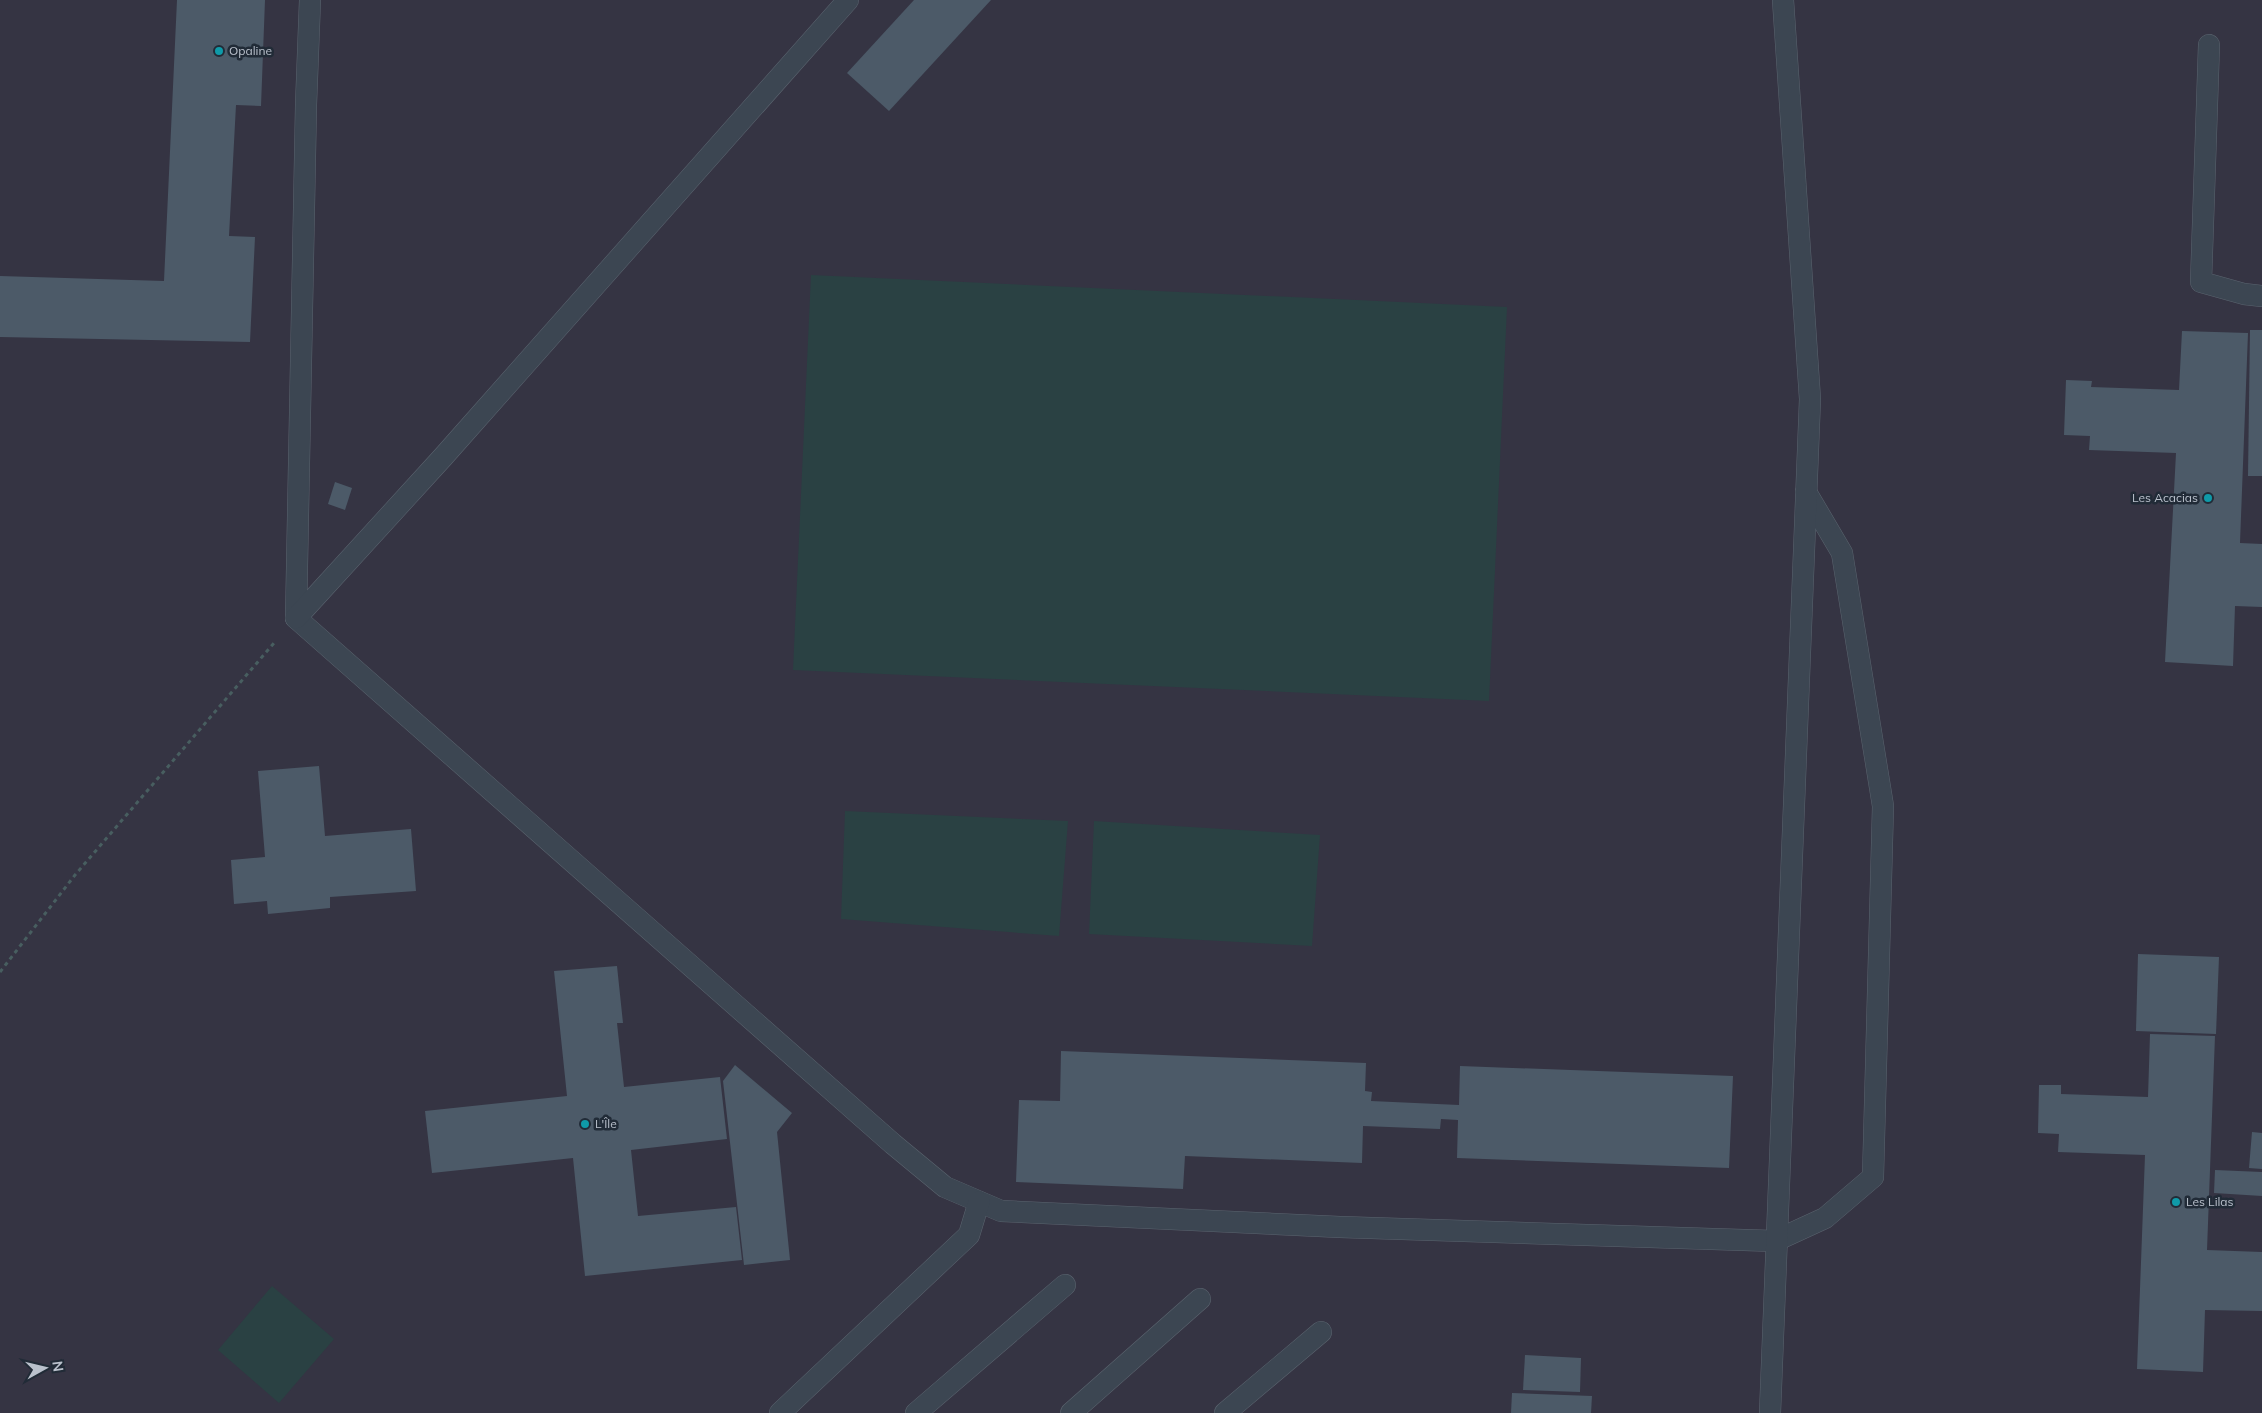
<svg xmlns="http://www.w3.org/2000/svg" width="2262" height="1413" font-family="Mulish,sans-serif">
<rect width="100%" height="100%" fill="#283442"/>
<!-- medical -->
<rect fill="#353443" x="0" y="0" width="2262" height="1413"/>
<!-- green -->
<g fill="#2a4143">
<polygon points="811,275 1507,307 1489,701 793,670"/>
<polygon points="845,811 1068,821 1059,936 841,919"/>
<polygon points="1094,821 1320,835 1312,946 1089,934"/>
<polygon points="272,1286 334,1339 279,1403 218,1350"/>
</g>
<!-- building -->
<g fill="#4c5a68">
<polygon points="177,0 265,0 261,106 236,105 229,236 255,237 250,342 0,337 0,276 164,281"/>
<polygon points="914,0 991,0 889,111 847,73"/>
<polygon points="2250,330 2262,330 2262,476 2248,476"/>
<polygon points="2182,331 2248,333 2240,543 2262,544 2262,607 2235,606 2233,666 2165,662 2176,453 2089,450 2090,436 2064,435 2066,380 2092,381 2091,387 2179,390"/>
<polygon points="335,482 352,488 345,510 328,504"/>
<polygon points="319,766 325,836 411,829 416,891 330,897 330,908 268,914 267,901 234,904 231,860 265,857 258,771"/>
<polygon points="2138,954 2219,957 2216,1034 2136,1031"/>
<polygon points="617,966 623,1023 617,1023 624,1087 720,1077 727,1139 631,1150 638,1216 736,1207 742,1260 585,1276 573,1158 432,1173 425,1111 567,1096 554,971"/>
<polygon points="2150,1034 2215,1036 2207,1250 2262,1252 2262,1311 2205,1310 2203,1372 2137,1369 2145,1155 2058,1152 2059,1134 2038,1133 2039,1085 2061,1085 2061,1094 2148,1097"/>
<polygon points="1061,1051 1366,1063 1365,1091 1372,1092 1371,1101 1459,1105 1460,1066 1733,1076 1729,1168 1457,1158 1458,1120 1441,1119 1440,1129 1363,1126 1362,1163 1185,1156 1183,1189 1016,1182 1019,1100 1060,1101"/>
<polygon points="735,1065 792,1113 777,1132 790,1260 744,1265 723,1081"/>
<polygon points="2252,1132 2262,1133 2262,1169 2249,1168"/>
<polygon points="2215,1170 2262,1172 2262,1196 2214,1193"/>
<polygon points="1525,1355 1581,1358 1580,1392 1523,1390"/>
<polygon points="1512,1393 1592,1396 1591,1413 1511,1413"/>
</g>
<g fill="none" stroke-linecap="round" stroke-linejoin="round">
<defs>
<g id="lane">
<polyline points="310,0 306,105 296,618 893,1144 945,1187 1001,1211 1340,1227 1775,1241 1825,1218 1873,1177 1883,806 1842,553 1806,492"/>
<polyline points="2209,45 2201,282 2244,294 2262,296"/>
<polyline points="296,618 443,457 848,0"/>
<polyline points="780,1413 969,1235 979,1202"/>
<polyline points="916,1413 1065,1285"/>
<polyline points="1071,1413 1200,1299"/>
<polyline points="1225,1413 1321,1332"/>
<polyline points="1770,1413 1810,399 1783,0"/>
</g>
</defs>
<!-- lane casing -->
<use href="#lane" stroke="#5b646f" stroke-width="22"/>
<!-- path -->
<polyline stroke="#485e60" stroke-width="3" stroke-dasharray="4 4" stroke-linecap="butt" points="0,972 75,875 274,643"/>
<!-- lane -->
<use href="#lane" stroke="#3c4652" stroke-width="21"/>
</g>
<!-- markers -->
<g fill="#0f9aa8" stroke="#212b37" stroke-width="2">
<circle cx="219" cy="51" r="5"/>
<circle cx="2208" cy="498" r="5"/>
<circle cx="585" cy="1124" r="5"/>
<circle cx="2176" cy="1202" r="5"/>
</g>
<g text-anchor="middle" stroke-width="5" stroke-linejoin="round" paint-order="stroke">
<!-- poi labels -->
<g font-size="12" fill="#bac1cc" stroke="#212b37" text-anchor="start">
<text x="229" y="55">Opaline</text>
<text x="2198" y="502" text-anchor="end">Les Acacias</text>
<text x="595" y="1128">L'Île</text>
<text x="2186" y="1206">Les Lilas</text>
</g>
</g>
<!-- north arrow -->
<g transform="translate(45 1368) rotate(82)" stroke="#212b37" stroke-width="4" paint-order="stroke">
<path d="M0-4L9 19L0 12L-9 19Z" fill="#bac1cc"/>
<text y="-8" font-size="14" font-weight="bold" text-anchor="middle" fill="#bac1cc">N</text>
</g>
</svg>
